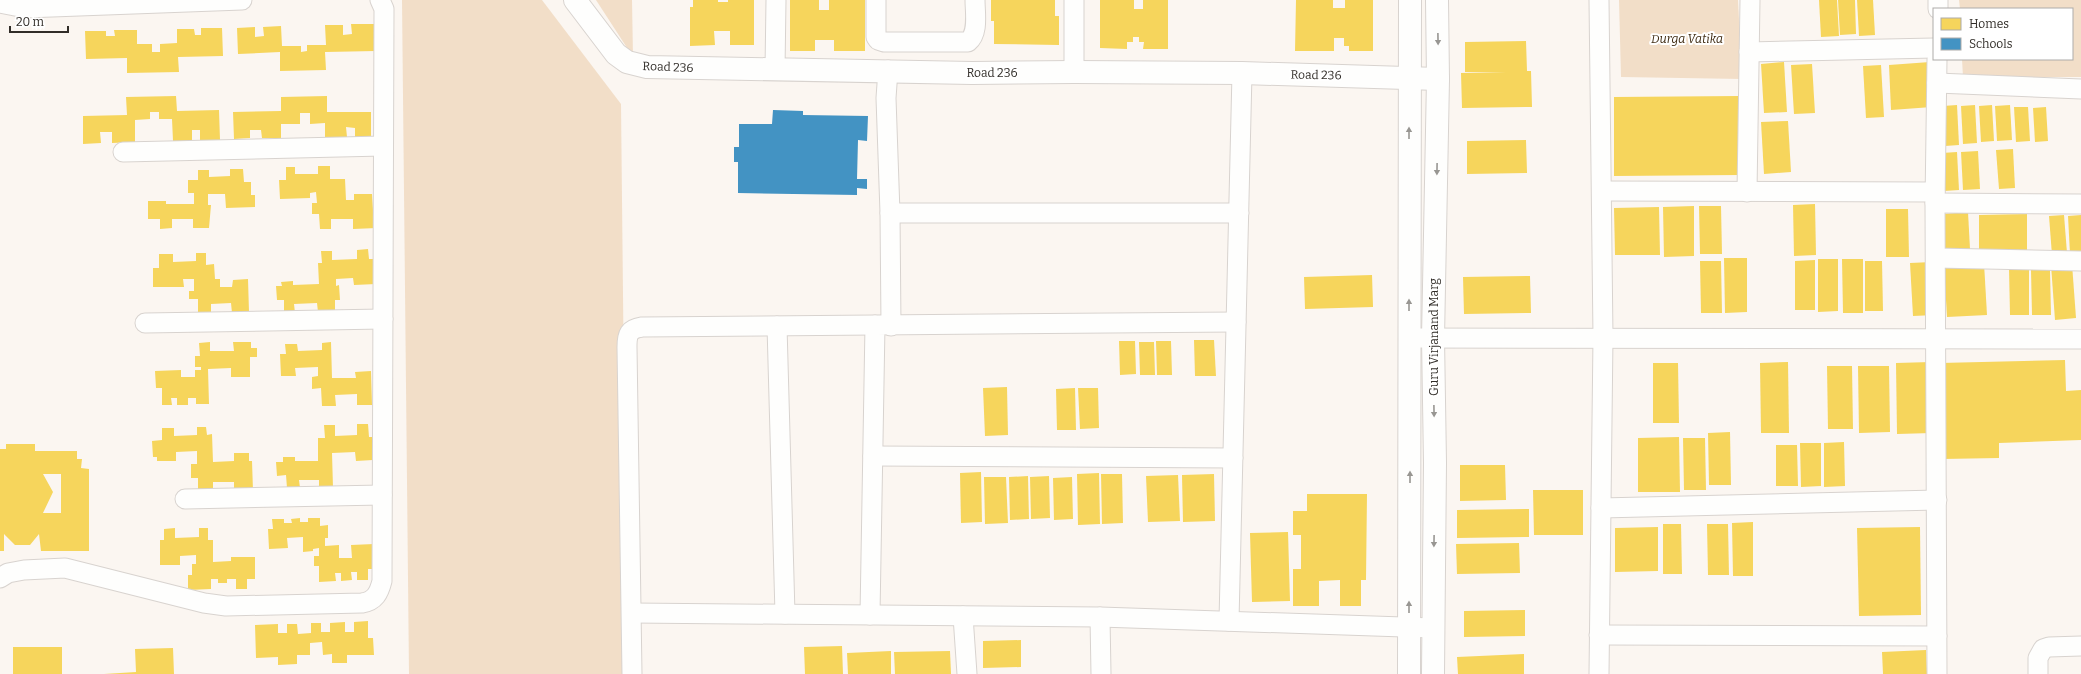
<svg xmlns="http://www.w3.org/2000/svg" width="2081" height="674" font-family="Bitter,serif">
<rect width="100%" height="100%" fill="#fbf6f1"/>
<!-- green -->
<g fill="#f2dec8">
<polygon points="402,0 542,0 621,104 627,674 409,674"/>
<polygon points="596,0 632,0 633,57"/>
<polygon points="1619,0 1738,0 1742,79 1621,77"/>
<polygon points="1959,0 2081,0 2081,77 1963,77 1962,59 2072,59 2072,9 1960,9"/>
</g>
<!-- homes -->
<g fill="#f6d55c" fill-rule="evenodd">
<polygon points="693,0 718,0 718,2 728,2 728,0 754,0 754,45 730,45 730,31 714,31 715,45 690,46 690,7 693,7"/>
<polygon points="790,0 819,0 819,10 829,10 829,0 865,0 865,51 834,51 834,40 815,40 815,51 790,51"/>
<polygon points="991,0 1055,0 1055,16 1059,16 1059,45 994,44 994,21 991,21"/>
<polygon points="1100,0 1134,0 1134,9 1143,9 1143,0 1168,0 1168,49 1143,49 1144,42 1139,42 1139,37 1133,37 1133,42 1127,42 1127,49 1100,48"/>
<polygon points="1296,0 1333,0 1333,8 1345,8 1345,0 1373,0 1373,51 1349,51 1349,46 1344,46 1344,38 1334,38 1334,51 1295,51"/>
<polygon points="1819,0 1837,0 1839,36 1821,37"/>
<polygon points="1838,0 1855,0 1856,34 1840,35"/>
<polygon points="1857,0 1873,0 1875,35 1859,36"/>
<polygon points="351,24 375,24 376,51 325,52 326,70 280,71 280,52 238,54 237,28 255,27 255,37 264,36 263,27 281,26 282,46 301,46 301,52 307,51 307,45 326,45 325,25 343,25 343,35 352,34"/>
<polygon points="201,28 222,28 223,56 178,57 179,72 127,73 127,58 86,59 85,31 106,31 106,36 115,36 114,30 137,30 137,44 152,44 152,52 160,52 160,44 177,43 177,29 194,29 195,35 201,35"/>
<polygon points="1526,41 1527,71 1531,71 1532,107 1462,108 1461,73 1506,72 1465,72 1465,42"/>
<polygon points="1784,62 1787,112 1764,113 1761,64"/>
<polygon points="1930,62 1932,107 1891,110 1889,65"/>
<polygon points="1812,64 1815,113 1794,114 1791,65"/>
<polygon points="1881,65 1884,117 1866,118 1863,66"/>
<polygon points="176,96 177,111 219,110 220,140 200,141 200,130 192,130 192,141 173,141 172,119 159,119 159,112 150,112 150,119 135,120 135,142 112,143 112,132 100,132 101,143 83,144 83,116 127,115 126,97"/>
<polygon points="327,96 327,112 371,112 371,136 355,137 355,128 346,127 347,137 325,137 325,123 310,124 310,113 300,113 300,124 281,124 281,138 262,138 261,130 250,130 250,138 234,139 233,112 281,111 281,97"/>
<polygon points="1739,96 1740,175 1614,176 1614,97"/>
<polygon points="1957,105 1959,145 1945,146 1943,106"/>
<polygon points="1975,105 1977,143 1963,144 1961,106"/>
<polygon points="1992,105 1994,141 1981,142 1979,106"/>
<polygon points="2010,105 2012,140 1997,141 1995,106"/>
<polygon points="2014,107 2028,107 2030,141 2016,142"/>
<polygon points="2046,107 2048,141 2035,142 2033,108"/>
<polygon points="1788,121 1791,172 1764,174 1761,122"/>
<polygon points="1526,140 1527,173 1467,174 1467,141"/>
<polygon points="2013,149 2015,188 1999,189 1996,150"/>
<polygon points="1978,151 1980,189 1963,190 1961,152"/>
<polygon points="1957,152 1959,190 1944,191 1942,153"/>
<polygon points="318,166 330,166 330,179 345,179 346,200 354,200 354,194 372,194 373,210 377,210 377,228 353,229 353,219 331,219 331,229 320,229 319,214 312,214 312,203 317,203 316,192 310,193 310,198 280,199 279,180 286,180 286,167 295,167 295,174 318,174"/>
<polygon points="230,169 243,169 244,182 251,182 251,195 255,195 255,207 226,208 225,194 208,194 208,205 211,205 209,228 193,228 193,219 172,219 172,228 160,229 160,219 148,219 148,201 166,201 166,204 194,204 194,193 188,193 188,180 198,180 198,170 209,170 209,177 230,176"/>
<polygon points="1815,204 1816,255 1794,256 1793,205"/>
<polygon points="1694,206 1694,256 1664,257 1663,207"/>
<polygon points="1699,206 1721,206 1722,254 1700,254"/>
<polygon points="1659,207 1660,255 1615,255 1614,208"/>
<polygon points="1886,209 1908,209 1909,257 1886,257"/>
<polygon points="1968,212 1970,249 1945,251 1943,214"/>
<polygon points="2027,214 2027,255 1979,255 1979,215"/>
<polygon points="2064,215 2067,253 2052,255 2049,216"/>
<polygon points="2081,215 2081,253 2070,254 2068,216"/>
<polygon points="368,249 369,259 375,259 376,284 354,285 353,278 336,279 336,286 339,285 340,300 335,300 335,311 318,312 317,303 294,304 295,313 284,314 284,300 277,300 276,286 282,286 281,282 293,281 293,285 319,284 318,263 322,263 321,251 332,251 332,260 357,259 357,250"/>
<polygon points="196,253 206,253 206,265 214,264 215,279 220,279 220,287 232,287 233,280 248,279 249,312 232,313 231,303 211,304 211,313 198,314 198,299 189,299 189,291 194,291 194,279 183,279 184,287 153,287 153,268 159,268 159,254 173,254 173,262 196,261"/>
<polygon points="1724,258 1747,258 1747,312 1725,313"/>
<polygon points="1818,259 1838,259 1838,311 1818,312"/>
<polygon points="1842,259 1863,259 1863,313 1843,313"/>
<polygon points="1815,260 1815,310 1795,310 1795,261"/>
<polygon points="1700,261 1721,261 1722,313 1701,313"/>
<polygon points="1865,261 1882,261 1883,311 1865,311"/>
<polygon points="1932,262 1935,315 1913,316 1910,263"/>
<polygon points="1984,263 1987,315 1947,317 1944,266"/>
<polygon points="2072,264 2076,318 2055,320 2051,265"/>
<polygon points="2009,268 2029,268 2029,315 2010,315"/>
<polygon points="2031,270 2050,270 2051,315 2032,315"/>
<polygon points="1372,275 1373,307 1305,309 1304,277"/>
<polygon points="1530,276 1531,313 1464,314 1463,277"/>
<polygon points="1194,340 1214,340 1216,376 1195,376"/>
<polygon points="1119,341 1135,341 1136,374 1120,375"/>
<polygon points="1156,341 1171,341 1172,375 1157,375"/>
<polygon points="210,342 210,351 234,351 233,342 251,342 251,348 257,348 257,357 250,357 250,377 231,377 231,368 208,369 209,404 196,404 196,398 188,398 188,405 177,405 177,398 171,398 172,405 162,405 162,388 156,388 155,371 181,370 181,377 195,377 195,370 201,370 201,367 195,367 195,356 200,356 199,343"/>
<polygon points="331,342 332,378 356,378 355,372 371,371 372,405 357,405 357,394 335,395 336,406 322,406 321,388 312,389 312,377 318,376 318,367 295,368 296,376 281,376 280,354 286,354 285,344 297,344 298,351 322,350 322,343"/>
<polygon points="1139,342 1154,342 1155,375 1140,375"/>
<polygon points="2065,360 2066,391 2081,390 2081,440 1999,443 1999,458 1942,459 1940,363"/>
<polygon points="1788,362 1789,433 1761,433 1760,363"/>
<polygon points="1931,362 1932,433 1897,434 1896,363"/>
<polygon points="1653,363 1678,363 1679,423 1653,423"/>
<polygon points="1827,366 1852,366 1853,429 1828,429"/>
<polygon points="1858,366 1889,366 1890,432 1859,433"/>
<polygon points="1007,387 1008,435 985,436 983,388"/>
<polygon points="1075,388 1076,430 1057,430 1056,389"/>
<polygon points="1078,388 1098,388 1099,428 1080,429"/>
<polygon points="357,424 368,424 369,437 375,437 376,450 373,451 373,460 356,461 355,452 332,453 333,488 319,488 319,480 299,480 300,488 287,488 286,475 277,476 276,462 283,462 283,457 295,457 295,461 318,461 318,438 325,438 324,425 335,425 335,436 357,435"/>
<polygon points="197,427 206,427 207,435 212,434 213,462 234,461 234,453 249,453 249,461 252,461 253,491 234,491 234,482 213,482 213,492 198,492 198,478 191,478 191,464 197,464 197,451 176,452 176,461 157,461 157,457 153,457 152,441 162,440 162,428 174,428 174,436 197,435"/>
<polygon points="1730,432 1731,485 1709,485 1708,433"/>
<polygon points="1679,437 1680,492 1638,492 1638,438"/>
<polygon points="1683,438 1705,438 1706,490 1684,490"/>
<polygon points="1844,442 1845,486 1824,487 1824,443"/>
<polygon points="1800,443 1821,443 1821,486 1801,487"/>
<path d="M6,444H35V451H77V459H82L81,468L89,469V551H41L39,534L30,545H15L4,534V551H0V449H6ZM43,474H61V513H43L53,492Z"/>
<polygon points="1776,445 1797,445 1798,486 1776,486"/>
<polygon points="1460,465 1505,465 1506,500 1460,501"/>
<polygon points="981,472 982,522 961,523 960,473"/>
<polygon points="1099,473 1100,524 1078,525 1077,474"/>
<polygon points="1101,474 1122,474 1123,523 1102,524"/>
<polygon points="1214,474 1215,521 1183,522 1182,475"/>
<polygon points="1178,475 1180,521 1148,522 1146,476"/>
<polygon points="1028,476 1029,519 1010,520 1009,477"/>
<polygon points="1049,476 1050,518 1031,519 1030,477"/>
<polygon points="984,477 1006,477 1008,523 985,524"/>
<polygon points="1072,477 1073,519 1054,520 1053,478"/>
<polygon points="1533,490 1583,490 1583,535 1534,535"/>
<polygon points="1307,494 1367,494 1366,580 1361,580 1361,606 1340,606 1340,580 1319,581 1319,606 1293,606 1293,569 1301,569 1301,535 1293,535 1293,511 1307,511"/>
<polygon points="1529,509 1529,537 1457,538 1457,510"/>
<polygon points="300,518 300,522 308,522 308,518 320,518 320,526 328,525 328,538 325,538 325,546 339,545 339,558 352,558 351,545 374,544 375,569 368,569 368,580 357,580 357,572 351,572 352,580 341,581 341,573 335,573 336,581 319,582 319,566 314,566 314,556 319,556 319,548 313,549 313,551 303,552 303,537 287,538 288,548 269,549 268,529 273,529 272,519 284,519 284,523 292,523 291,519"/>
<polygon points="1753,522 1753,576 1733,576 1732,523"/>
<polygon points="1663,524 1681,524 1682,574 1663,574"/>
<polygon points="1707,524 1728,524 1729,575 1708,575"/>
<polygon points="1658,527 1658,571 1615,572 1615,528"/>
<polygon points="1920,527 1921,615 1859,616 1857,528"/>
<polygon points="175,528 175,538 199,537 199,528 208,528 208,540 213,540 213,562 231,561 231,557 255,557 255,579 247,579 247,589 236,589 236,579 227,579 227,583 218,583 218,579 211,579 211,589 188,590 188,575 192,575 192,564 196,564 196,555 180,556 180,565 160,565 160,540 164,540 164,529"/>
<polygon points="1288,532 1290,601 1252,602 1250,533"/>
<polygon points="1519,543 1520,573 1457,574 1456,544"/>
<polygon points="1525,610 1525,636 1464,637 1464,611"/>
<polygon points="368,621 368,638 373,638 374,655 347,655 347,663 332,663 332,654 323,655 322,642 310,643 310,655 297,655 297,664 278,665 278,657 256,658 255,625 278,624 278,633 287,633 287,624 297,624 298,634 311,633 311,623 321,623 321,632 330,632 330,623 345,622 345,632 354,632 354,622"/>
<polygon points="1021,640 1021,667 983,668 983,641"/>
<polygon points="842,646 843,674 805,674 804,647"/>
<rect x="13" y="647" width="49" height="27"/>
<polygon points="173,648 174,674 104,674 136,672 135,649"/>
<polygon points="1926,650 1927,674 1883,674 1882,652"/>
<polygon points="891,651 891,674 848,674 847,653"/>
<polygon points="950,651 951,674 895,674 894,652"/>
<polygon points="1524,654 1524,674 1458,674 1457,657"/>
</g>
<!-- schools -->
<polygon fill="#4393c3" points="773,110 803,111 803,115 868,116 867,141 858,140 857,179 867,179 867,189 857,188 857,195 738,193 738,162 734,162 734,147 739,147 739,124 772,124"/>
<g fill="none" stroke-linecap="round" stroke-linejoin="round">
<defs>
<g id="minor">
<path d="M876,0V37L878,40L884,42H968C979,33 975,13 975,0"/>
<polyline points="1074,0 1074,72"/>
<polyline points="0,3 25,8 242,0"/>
<polyline points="1938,9 1938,0"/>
<polyline points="1749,52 1934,48"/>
<polyline points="775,70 776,0"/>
<polyline points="888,70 886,98 890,213 891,326"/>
<polyline points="1937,83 2081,89"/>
<polyline points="123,152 383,146"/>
<polyline points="1602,191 1935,192"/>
<polyline points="1747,192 1750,0"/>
<polyline points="1935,203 2081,204"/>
<polyline points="890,213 1239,213"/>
<polyline points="1936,258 2081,261"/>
<polyline points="145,323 383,319"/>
<polyline points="777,326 785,614"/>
<polyline points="1409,338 2081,339"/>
<polyline points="873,456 1233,458"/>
<polyline points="185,499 382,495"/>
<polyline points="1601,508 1937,500"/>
<path d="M0,578L8,573L24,570L65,568L204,603L226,606L362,603C375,601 379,593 382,581L384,9L380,0"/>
<polyline points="632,613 1100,617 1433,628"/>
<polyline points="870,615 875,325 1236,322"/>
<polyline points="963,616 967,674"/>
<polyline points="1100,617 1101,674"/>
<polyline points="1229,621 1242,73"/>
<polyline points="1599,635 1937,636"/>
<path d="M632,674L627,347C627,334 629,329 642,327L875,325"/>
<polyline points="1599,674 1603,337 1599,0"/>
<polyline points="1937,674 1935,203 1937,59"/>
<polyline points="2038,674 2038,658 2043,649 2049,647 2081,646"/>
</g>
<g id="tertiary">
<polyline points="575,0 616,54 627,62 647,67 972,73 1074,72 1242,73 1438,79"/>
<polyline points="1409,674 1410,0"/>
<polyline points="1433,674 1435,463 1433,338 1438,79 1437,0"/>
</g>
</defs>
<!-- minor casing -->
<use href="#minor" stroke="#d8d3cf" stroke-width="21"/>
<!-- tertiary casing -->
<use href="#tertiary" stroke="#d8d3cf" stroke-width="24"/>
<!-- minor -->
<use href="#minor" stroke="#fefefd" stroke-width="19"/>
<!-- tertiary -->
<use href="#tertiary" stroke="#fefefd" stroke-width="22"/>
</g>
<!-- one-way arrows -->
<defs><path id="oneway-solid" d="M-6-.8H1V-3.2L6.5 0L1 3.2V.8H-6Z"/></defs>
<g fill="#989692">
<use href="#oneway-solid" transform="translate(1438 39) rotate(89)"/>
<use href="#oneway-solid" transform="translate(1409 133) rotate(-90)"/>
<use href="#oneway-solid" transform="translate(1437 169) rotate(91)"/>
<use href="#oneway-solid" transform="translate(1409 305) rotate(-90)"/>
<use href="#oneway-solid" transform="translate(1434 411) rotate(89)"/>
<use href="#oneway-solid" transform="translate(1410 477) rotate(-90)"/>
<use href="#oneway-solid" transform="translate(1434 541) rotate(91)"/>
<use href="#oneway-solid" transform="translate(1409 607) rotate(-90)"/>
</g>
<g text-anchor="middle" stroke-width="4" stroke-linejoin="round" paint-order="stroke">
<!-- park labels -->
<g font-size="12" font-style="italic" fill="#3d2910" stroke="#fff">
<text x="1687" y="43">Durga Vatika</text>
</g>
<!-- street labels -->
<g font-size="12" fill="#312d28" stroke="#fff">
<text transform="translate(668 67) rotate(2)" y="4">Road 236</text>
<text x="992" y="77">Road 236</text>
<text transform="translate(1316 75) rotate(1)" y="4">Road 236</text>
<text transform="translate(1434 337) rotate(-90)" y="4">Guru Virjanand Marg</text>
</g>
</g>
<!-- legend -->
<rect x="1933" y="8" width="140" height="52" fill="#ffffff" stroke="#adaba9"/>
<rect x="1941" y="18" width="20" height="12" fill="#f6d55c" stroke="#adaba9"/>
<text x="1969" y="28" font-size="12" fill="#312d28">Homes</text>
<rect x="1941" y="38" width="20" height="12" fill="#4393c3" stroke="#adaba9"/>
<text x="1969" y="48" font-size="12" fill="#312d28">Schools</text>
<!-- scale -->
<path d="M10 26v6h58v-6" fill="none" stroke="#312d28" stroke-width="2"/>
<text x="16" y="26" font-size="12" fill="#312d28" stroke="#ffffff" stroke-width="3" paint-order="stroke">20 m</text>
</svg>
